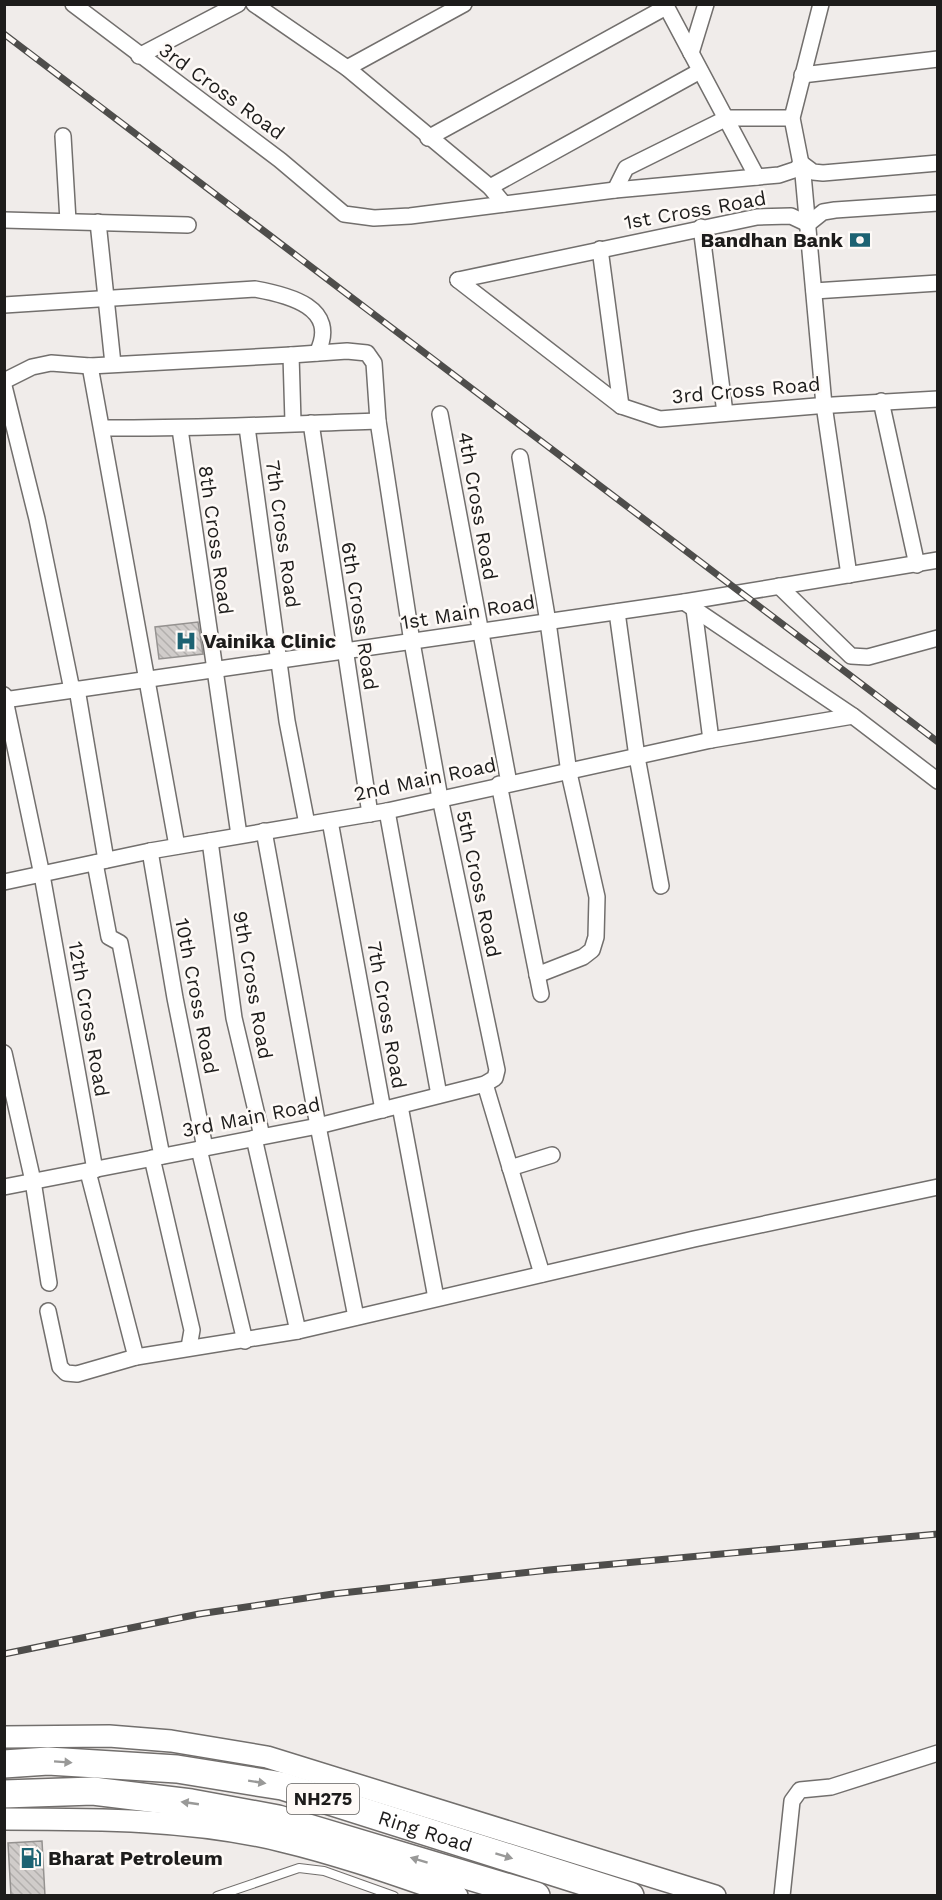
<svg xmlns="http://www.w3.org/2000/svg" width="942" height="1900" font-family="'Work Sans',sans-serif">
<defs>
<pattern id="building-back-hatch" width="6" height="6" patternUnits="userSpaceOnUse" patternTransform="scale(1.5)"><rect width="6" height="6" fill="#d0ccca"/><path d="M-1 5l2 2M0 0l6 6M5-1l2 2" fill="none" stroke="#b2afad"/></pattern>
</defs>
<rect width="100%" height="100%" fill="#f0ecea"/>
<!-- building -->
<g fill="url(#building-back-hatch)" stroke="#959290" stroke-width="1.5">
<polygon points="198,622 203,654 159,659 155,627"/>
<polygon points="42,1841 45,1896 11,1896 8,1843"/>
</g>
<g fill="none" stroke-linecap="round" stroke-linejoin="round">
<defs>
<polyline id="lane" points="217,1896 299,1868 324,1871 394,1896"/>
<g id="street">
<polyline points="73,4 280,160 344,214 374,218 410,216 615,190 779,175 797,169 801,163 813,172 823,173 938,163"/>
<polyline points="254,4 347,68 490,187 504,204"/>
<polyline points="665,4 757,177"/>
<polyline points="821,4 792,118 803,174 824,405 849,575"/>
<polyline points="691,53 706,4"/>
<polyline points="139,56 238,4"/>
<polyline points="347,68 464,4"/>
<polyline points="802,75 938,59"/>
<polyline points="63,136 68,221"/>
<polyline points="428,138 666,7"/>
<polyline points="490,187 700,71"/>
<polyline points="615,190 626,168 727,118 792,118"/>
<polyline points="4,220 188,225"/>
<polyline points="98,222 113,364"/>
<polyline points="701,227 725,413"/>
<polyline points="600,249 621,406"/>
<polyline points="458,280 621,406 660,419 816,406 938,399"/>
<polyline points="458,280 757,217 791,216 808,224 823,212 835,210 938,203"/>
<polyline points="814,291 938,283"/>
<path d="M4,305L255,289C288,295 340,307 317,353"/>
<polyline points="90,366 177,846"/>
<polyline points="4,381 32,367 51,363 90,366 291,355"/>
<polyline points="4,386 37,519 72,690"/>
<polyline points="881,401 917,565"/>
<polyline points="440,414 509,783"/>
<polyline points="311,423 370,814"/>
<polyline points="247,427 287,721 307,824"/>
<path d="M102,428C194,429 286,424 378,421"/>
<polyline points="180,429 239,835"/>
<polyline points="520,457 548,622 569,773 597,897 596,937 592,950 583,957 537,975"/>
<polyline points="779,586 851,656 868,657 938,638"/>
<polyline points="684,602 853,716 938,781"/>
<polyline points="694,609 711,740"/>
<polyline points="617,612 637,757 661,886"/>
<polyline points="77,689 106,860"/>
<polyline points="4,695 42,875 95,1170"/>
<polyline points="4,700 684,602 938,560"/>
<polyline points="499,784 541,994"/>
<polyline points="387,811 439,1095"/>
<polyline points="330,821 383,1110"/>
<polyline points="264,831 318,1126 356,1317"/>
<polyline points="210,841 234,1018 262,1136"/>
<polyline points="150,851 175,998 205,1148"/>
<polyline points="95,863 109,937 120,943 162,1156"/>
<polyline points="4,882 150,851 387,811 711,740 853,716"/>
<polyline points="4,1053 33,1181 49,1283"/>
<polyline points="485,1084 542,1274"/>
<polyline points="400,1106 436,1298"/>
<polyline points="254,1138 298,1331"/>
<polyline points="199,1149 245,1341"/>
<polyline points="152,1158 192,1330 189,1347"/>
<polyline points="510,1168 552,1155"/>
<polyline points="88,1172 136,1357"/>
<polyline points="4,1187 318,1126 485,1084 495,1078 497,1070 440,798 412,642 378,421 374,363 367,353 347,351 291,355 293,422"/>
<polyline points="48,1311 60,1367 66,1373 77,1374 136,1357 298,1331 694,1239 938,1187"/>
<polyline points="782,1896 792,1801 800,1790 831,1787 938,1753"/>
</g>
<g id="secondary">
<polyline points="4,1737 109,1736 171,1741 267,1757 715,1896"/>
<path d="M4,1819C96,1819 192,1819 282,1841C341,1855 399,1876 457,1896"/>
</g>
<g id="highway">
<path id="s1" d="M4,1764L48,1761L177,1769L282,1786L630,1896"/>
<polyline points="4,1794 93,1791 191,1803 278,1819 536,1896"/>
</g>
</defs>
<!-- lane casing -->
<use href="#lane" stroke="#726f6d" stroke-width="10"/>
<!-- street casing -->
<use href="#street" stroke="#726f6d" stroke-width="18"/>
<!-- secondary casing -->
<use href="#secondary" stroke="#726f6d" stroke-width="24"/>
<!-- highway casing -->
<use href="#highway" stroke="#726f6d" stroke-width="30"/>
<!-- lane -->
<use href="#lane" stroke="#fff" stroke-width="8"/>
<!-- street -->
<use href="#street" stroke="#fff" stroke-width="15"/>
<!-- secondary -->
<use href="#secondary" stroke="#fff" stroke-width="21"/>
<!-- highway -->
<use href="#highway" stroke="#fff" stroke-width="27"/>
<defs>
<g id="rail">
<polyline points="4,34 938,742"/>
<polyline points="4,1654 199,1614 333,1594 549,1570 938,1534"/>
</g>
</defs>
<!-- rail casing -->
<use href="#rail" stroke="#4e4d4b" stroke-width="7"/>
<!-- rail -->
<use href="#rail" stroke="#fefaf7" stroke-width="4.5" stroke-dasharray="14" stroke-linecap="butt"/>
</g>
<!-- one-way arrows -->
<defs><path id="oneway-solid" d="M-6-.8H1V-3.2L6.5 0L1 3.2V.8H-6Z" transform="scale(1.5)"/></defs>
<g fill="#999998">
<use href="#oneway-solid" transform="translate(63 1762) rotate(4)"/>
<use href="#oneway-solid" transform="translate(257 1782) rotate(9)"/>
<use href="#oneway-solid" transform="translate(190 1803) rotate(-172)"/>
<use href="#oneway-solid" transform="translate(504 1856) rotate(17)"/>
<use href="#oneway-solid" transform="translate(419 1860) rotate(-163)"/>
</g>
<!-- icons -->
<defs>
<symbol id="bank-bare" viewBox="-9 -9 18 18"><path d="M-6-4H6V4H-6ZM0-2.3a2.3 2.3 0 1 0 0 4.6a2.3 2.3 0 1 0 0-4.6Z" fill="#1c6272" stroke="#fefaf7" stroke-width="2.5" paint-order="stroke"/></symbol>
<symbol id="hospital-bare" viewBox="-9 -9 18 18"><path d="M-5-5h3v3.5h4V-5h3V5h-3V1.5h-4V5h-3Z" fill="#1c6272" stroke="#fefaf7" stroke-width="2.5" paint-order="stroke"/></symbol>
<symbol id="fuel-bare" viewBox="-9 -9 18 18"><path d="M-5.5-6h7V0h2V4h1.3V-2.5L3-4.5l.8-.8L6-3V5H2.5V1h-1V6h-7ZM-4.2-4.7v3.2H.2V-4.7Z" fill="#1c6272" stroke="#fefaf7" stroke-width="2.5" paint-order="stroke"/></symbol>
</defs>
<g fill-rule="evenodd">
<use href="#bank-bare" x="845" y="225" width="30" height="30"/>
<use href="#hospital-bare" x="171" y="626" width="30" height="30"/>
<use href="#fuel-bare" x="16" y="1843" width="30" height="30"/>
</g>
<g text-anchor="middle" stroke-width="5" stroke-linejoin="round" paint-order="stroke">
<!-- shield labels -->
<rect fill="#fefaf7" stroke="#605f5d" stroke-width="1.5" x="287" y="1784" width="72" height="30" rx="4.5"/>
<g font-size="18" font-weight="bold" fill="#1d1c1b">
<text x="323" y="1805">NH275</text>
</g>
<!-- street labels -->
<g font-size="20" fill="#1d1c1b" stroke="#fefaf7">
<text transform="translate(222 91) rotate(36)" y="7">3rd Cross Road</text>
<text transform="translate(695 210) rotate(-10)" y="7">1st Cross Road</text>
<text transform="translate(746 390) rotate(-5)" y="7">3rd Cross Road</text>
<text transform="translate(478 506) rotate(80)" y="7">4th Cross Road</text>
<text transform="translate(283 534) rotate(82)" y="7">7th Cross Road</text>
<text transform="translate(216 540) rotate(82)" y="7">8th Cross Road</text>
<text transform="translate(468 612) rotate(-9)" y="7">1st Main Road</text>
<text transform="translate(360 616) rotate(81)" y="7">6th Cross Road</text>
<text transform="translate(425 779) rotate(-12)" y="7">2nd Main Road</text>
<text transform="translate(479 884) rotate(78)" y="7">5th Cross Road</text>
<text transform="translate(253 985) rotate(80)" y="7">9th Cross Road</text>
<text transform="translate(197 996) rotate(79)" y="7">10th Cross Road</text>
<text transform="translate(387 1015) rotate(80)" y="7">7th Cross Road</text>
<text transform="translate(89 1019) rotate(80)" y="7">12th Cross Road</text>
<text transform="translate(251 1117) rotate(-11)" y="7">3rd Main Road</text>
<text dy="7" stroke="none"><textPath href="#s1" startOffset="430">Ring Road</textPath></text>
</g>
<!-- poi labels -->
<g font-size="20" font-weight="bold" fill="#1d1c1b" stroke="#fefaf7" text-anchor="start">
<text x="843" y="247" text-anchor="end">Bandhan Bank</text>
<text x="203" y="648">Vainika Clinic</text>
<text x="48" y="1865">Bharat Petroleum</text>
</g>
</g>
<!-- border -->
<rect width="942" height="1900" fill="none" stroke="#1d1c1b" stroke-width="12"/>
</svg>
